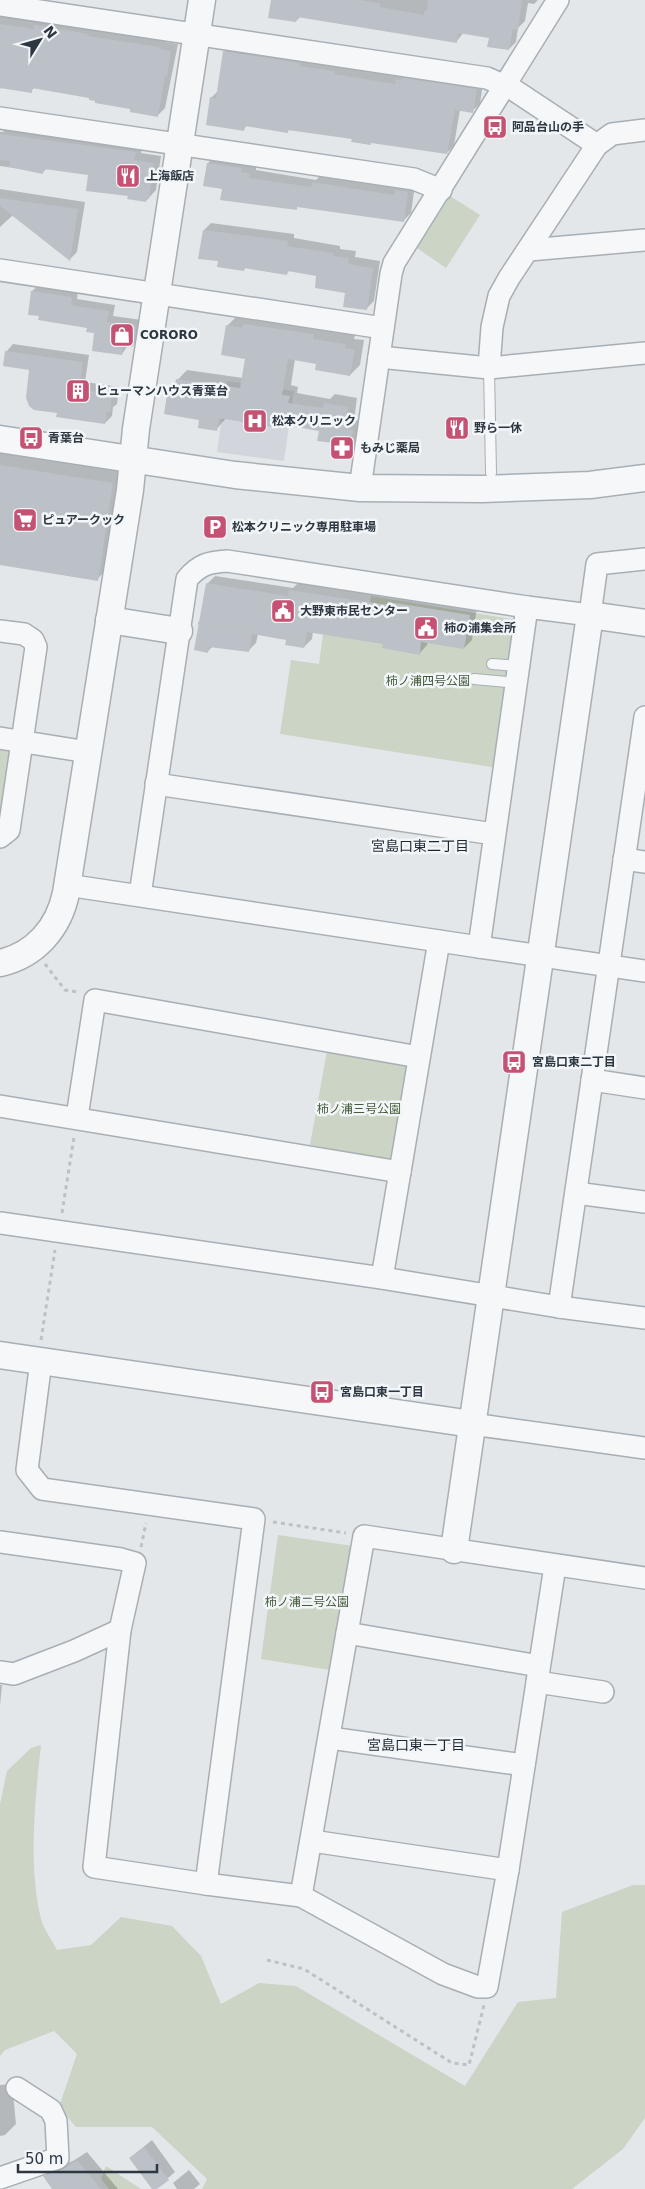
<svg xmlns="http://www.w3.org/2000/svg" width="645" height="2189" font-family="'DejaVu Sans','Noto Sans JP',sans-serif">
<rect width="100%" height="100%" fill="#e3e7ea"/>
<!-- built -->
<polygon fill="#d2d6dc" points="227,381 294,391 284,461 217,452"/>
<!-- green -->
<g fill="#cbd4c5">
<polygon points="450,196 480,215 446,268 417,248"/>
<polygon points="371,596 518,620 498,768 280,734 291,660 319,664 323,634 365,640"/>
<polygon points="0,743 11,744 0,819"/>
<polygon points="327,1051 409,1065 393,1160 310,1145"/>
<polygon points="278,1535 353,1546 336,1671 261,1659"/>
<path d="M41,1745C35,1799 28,1866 41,1919C44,1930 52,1940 57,1950L91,1945L121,1917L172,1926L201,1956L221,2004L259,1983L296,1986L465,2086L518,2002L556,1998L562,1912L633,1885H645V2118L623,2149L572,2189H202L207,2179L152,2127H76L59,2107L77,2054L54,2031L5,2050L0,2056V1804L7,1771L31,1748Z"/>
<polygon points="106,2166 141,2189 109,2189 101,2179"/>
</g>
<!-- shadow -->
<g fill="#0003">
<polygon points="272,0 538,0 534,4 528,3 525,21 518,28 516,42 509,49 490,36 464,32 456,42 301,16 296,21"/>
<polygon points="0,13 13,15 12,18 40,22 43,18 166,40 165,42 178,44 165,108 158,115 91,97 35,87 31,91 2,87 0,89"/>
<polygon points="232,44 342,64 341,67 400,76 404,72 483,82 480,104 472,111 460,110 454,145 447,153 290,129 287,132 247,125 244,129 211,98 218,91 224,52"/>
<polygon points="9,126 143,144 141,153 161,156 156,190 146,201 129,195 89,174 47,168 43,172 0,166 0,132 3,132"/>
<polygon points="215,156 256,167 256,170 316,180 321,175 415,185 411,213 404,220 299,206 296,208 223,188 208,163"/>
<polygon points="0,189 85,202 77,252 70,259 13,215 0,227"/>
<polygon points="211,223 294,234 294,238 340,246 340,249 356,251 355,257 380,261 374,301 366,309 347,292 318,275 290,270 286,274 246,267 244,270 219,260 204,230"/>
<polygon points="39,285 78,291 77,299 115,305 113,316 142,320 139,339 133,345 128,345 122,354 88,326 40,315 32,291"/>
<polygon points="237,316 323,324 322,330 355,335 354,339 364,340 360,365 350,375 317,362 295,359 291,385 298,387 297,393 330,399 335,394 357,398 354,420 362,421 358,441 348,451 320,430 287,424 284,428 226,418 216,430 200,419 169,389 187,370 243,378 247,358 227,326"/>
<polygon points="13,344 89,355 85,382 119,387 117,404 113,407 112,416 105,423 58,412 31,369 6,352"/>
<polygon points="0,451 124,470 110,567 97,579 0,564"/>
<polygon points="215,576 293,588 299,582 477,607 472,640 464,648 428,642 427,645 420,653 384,643 313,631 312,639 304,647 287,639 258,634 256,643 248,651 213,646 208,651 207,584"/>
<polygon points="0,1685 2,1685 0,1706"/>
<polygon points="12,2084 16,2124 5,2135 0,2136 0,2085"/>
<polygon points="152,2140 175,2172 155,2189 130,2158"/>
<polygon points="87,2152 118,2189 54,2189 45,2177 54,2167 73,2161"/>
<polygon points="189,2170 200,2184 194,2189 177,2189 173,2183"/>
</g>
<!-- building -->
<g fill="#bbc1c7">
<polygon points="271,0 359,0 380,3 380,7 424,15 425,10 427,10 428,0 522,0 518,30 513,29 509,50 487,47 489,38 458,33 457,43 297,17 296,22 268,18"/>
<polygon points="0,24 34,29 34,25 88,34 88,36 159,47 159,49 171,51 167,77 165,76 158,117 130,112 130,109 95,103 95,101 89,100 89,98 32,88 32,93 0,88"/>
<polygon points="223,51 300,63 299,66 335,71 334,74 395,84 396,79 402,80 403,78 477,89 473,113 455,110 447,154 371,143 371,145 351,142 352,139 288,130 288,133 245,126 244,131 206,125 210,97 216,98"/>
<polygon points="0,134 136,152 134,160 154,163 149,199 146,199 146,202 127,199 128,196 86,191 88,175 44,169 43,174 9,167 10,161 0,160"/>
<polygon points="207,163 242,168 241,172 250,174 249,178 311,187 312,182 394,195 395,190 408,192 404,222 297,207 297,210 220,200 222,189 203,186"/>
<polygon points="0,198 78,209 70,261 0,206"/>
<polygon points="203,230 288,241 287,246 333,253 333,256 349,258 348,264 373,268 367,310 343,307 345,293 315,288 316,276 288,271 287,275 244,268 244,271 217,267 218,261 198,259"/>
<polygon points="31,291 72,297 71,305 109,311 107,322 136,326 133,347 123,345 122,355 92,351 94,333 86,332 87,328 38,320 39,316 28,315"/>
<polygon points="243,324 314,334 313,339 346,344 345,348 355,350 350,376 315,370 316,364 288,359 282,395 290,396 288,403 323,408 324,403 348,407 345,429 353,430 349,452 342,457 331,456 333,443 317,441 319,431 285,425 284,429 219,418 217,431 198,428 199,420 164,414 168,388 174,389 176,379 240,388 245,359 221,355 226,325 243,328"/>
<polygon points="5,351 83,362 79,389 112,394 110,412 107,412 105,424 56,417 57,413 34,410 29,406 26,398 29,370 3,366"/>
<polygon points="0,465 113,483 98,581 0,565"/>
<polygon points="206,583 288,596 289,590 388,605 389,602 470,615 464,649 421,642 420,655 382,648 383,644 307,632 304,648 285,645 286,640 252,634 249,652 209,647 208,653 194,650"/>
<polygon points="144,2147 169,2180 157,2189 152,2189 129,2158"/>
<polygon points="77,2160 101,2189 52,2189 43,2176 62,2170"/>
</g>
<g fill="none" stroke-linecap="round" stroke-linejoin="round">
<defs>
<g id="service">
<polyline points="489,368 491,473"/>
<polyline points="492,664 518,666"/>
<polyline points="474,679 507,682 516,681"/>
</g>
<g id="minor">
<polyline points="0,5 487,78 514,90 597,145"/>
<polyline points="0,118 414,179 441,190"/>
<polyline points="529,250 645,240"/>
<polyline points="0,270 383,328"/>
<polyline points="379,357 489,368 645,353"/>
<polyline points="489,368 492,327 499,296 509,278 597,145 612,134 645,130"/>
<polyline points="360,488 391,274 394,263 558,0"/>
<polyline points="645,559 597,564 590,615 527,607 479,947 645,971"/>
<polyline points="0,631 24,634 33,640 36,647 9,830 0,837"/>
<polyline points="0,738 88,752"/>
<polyline points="156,784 494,834"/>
<polyline points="624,859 645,862"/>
<polyline points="67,885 479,947"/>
<path d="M140,895L187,579C199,565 208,562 227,561L527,607"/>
<polyline points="592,1080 645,1088"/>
<polyline points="0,1106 400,1172"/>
<polyline points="77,1117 95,1000 419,1057"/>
<polyline points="576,1193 645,1202"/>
<polyline points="0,1223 382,1278 559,1307 645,1318"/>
<polyline points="382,1278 439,941"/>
<polyline points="559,1307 645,717"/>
<polyline points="41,1361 27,1470 42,1489 254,1519 206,1884"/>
<polyline points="472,1424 645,1448"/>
<polyline points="0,1542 121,1559 135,1563 120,1630 94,1867 206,1884 301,1896 443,1974 478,1987 487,1987 508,1870 555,1566"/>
<polyline points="347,1633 539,1666"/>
<polyline points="0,1672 14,1674 74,1651 120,1630"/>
<polyline points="537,1682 603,1692"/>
<polyline points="330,1738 524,1765"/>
<polyline points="312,1841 508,1870"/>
<polyline points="301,1896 364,1536 645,1578"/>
<polyline points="0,2178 58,2158 56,2121 51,2110 17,2088"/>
</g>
<g id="tertiary">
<polyline points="0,439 235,475 360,488 482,489 590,485 645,478"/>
<polyline points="109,620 179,631"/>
<path d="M0,963C36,955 59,927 66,893L130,490L136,429L202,0"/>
<polyline points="0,1355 472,1424"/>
<polyline points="454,1550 590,615 645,623"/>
</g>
</defs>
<!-- service casing -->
<use href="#service" stroke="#a8afb4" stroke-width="12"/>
<!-- minor casing -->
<use href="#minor" stroke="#a8afb4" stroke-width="24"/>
<!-- tertiary casing -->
<use href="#tertiary" stroke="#a8afb4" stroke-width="29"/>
<!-- path -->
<g stroke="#bdc1c6" stroke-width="3" stroke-dasharray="4 4" stroke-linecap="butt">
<polyline points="198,623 241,630 241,627"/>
<polyline points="241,630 296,638"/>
<polyline points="45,964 65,990 78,992"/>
<polyline points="62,1213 74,1137"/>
<polyline points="41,1340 55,1250"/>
<polyline points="273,1522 346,1533"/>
<polyline points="141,1547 146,1523"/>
<polyline points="267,1960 304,1969 452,2063 469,2065 484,2005"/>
</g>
<!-- service -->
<use href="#service" stroke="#f6f7f9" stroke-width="10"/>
<!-- minor -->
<use href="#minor" stroke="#f6f7f9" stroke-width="21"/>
<!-- tertiary -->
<use href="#tertiary" stroke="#f6f7f9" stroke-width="26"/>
</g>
<!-- icons -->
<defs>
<symbol id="bus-square" viewBox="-11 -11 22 22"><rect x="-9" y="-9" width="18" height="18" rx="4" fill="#c65273" stroke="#f3f6f8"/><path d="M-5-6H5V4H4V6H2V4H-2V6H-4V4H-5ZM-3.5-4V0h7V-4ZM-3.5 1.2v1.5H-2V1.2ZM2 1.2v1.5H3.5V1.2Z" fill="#fff"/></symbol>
<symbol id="restaurant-square" viewBox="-11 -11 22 22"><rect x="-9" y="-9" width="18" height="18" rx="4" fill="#c65273" stroke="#f3f6f8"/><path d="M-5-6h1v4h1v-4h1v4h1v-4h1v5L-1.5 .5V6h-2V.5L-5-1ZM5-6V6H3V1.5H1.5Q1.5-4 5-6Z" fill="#fff"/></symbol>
<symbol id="shop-square" viewBox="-11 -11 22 22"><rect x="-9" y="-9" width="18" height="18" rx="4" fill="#c65273" stroke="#f3f6f8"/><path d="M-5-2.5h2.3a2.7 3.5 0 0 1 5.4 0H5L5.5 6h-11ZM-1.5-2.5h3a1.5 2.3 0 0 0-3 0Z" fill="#fff"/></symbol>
<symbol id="building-square" viewBox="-11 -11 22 22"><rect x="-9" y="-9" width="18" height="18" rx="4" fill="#c65273" stroke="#f3f6f8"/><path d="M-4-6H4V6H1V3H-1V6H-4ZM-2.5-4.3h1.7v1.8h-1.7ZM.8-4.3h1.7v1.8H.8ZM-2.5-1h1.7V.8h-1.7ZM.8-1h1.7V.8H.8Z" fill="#fff"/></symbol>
<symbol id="hospital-square" viewBox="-11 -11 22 22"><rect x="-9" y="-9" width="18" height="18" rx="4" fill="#c65273" stroke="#f3f6f8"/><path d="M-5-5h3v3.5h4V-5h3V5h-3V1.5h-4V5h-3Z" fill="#fff"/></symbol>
<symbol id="pharmacy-square" viewBox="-11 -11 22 22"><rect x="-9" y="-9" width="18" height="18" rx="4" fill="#c65273" stroke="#f3f6f8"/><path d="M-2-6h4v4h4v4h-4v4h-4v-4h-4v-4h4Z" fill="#fff"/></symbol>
<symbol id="supermarket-square" viewBox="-11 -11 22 22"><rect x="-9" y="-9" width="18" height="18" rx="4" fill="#c65273" stroke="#f3f6f8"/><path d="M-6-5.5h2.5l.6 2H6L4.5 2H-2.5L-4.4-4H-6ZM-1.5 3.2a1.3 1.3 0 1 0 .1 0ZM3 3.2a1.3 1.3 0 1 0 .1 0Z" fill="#fff"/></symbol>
<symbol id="parking-square" viewBox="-11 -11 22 22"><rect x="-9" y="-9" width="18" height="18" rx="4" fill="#c65273" stroke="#f3f6f8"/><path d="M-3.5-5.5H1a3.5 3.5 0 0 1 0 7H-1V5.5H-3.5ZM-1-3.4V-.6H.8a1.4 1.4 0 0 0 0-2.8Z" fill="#fff"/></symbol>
<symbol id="civic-square" viewBox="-11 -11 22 22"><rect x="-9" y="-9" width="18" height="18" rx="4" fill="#c65273" stroke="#f3f6f8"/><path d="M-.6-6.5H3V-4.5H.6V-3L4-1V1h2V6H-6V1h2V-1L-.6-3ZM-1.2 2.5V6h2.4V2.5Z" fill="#fff"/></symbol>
</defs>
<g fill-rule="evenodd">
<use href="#bus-square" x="481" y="113" width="28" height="28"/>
<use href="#restaurant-square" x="114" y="162" width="28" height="28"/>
<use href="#shop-square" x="108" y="321" width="28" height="28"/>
<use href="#building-square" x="64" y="377" width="28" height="28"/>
<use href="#hospital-square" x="241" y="407" width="28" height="28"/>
<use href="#restaurant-square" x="443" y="414" width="28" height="28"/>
<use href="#bus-square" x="17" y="424" width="28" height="28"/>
<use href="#pharmacy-square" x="328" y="434" width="28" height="28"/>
<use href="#supermarket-square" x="11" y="506" width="28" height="28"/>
<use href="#parking-square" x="201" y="513" width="28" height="28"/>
<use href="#civic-square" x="269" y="597" width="28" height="28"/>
<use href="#civic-square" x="412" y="614" width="28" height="28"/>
<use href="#bus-square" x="500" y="1048" width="28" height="28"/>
<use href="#bus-square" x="308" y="1378" width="28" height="28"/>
</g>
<g text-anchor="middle" stroke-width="5" stroke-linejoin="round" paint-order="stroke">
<!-- poi labels -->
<g font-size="12" font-weight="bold" fill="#2c3742" stroke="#f3f6f8" text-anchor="start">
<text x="512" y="131">阿品台山の手</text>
<text x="146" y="180">上海飯店</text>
<text x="140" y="339">CORORO</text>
<text x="96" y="395">ヒューマンハウス青葉台</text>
<text x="272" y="425">松本クリニック</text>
<text x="474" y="432">野ら一休</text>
<text x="48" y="442">青葉台</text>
<text x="360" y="452">もみじ薬局</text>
<text x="42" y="524">ピュアークック</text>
<text x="232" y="531">松本クリニック専用駐車場</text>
<text x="300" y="615">大野東市民センター</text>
<text x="444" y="632">柿の浦集会所</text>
<text x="532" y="1066">宮島口東二丁目</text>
<text x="340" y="1396">宮島口東一丁目</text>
</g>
<!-- park labels -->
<g font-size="12" fill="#455c3a" stroke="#f3f6f8">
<text x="428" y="685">柿ノ浦四号公園</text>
<text x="359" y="1113">柿ノ浦三号公園</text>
<text x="307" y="1606">柿ノ浦二号公園</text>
</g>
<!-- neighbourhood labels -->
<g font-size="14" fill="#1e2833" stroke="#f3f6f8">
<text x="420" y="851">宮島口東二丁目</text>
<text x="416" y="1750">宮島口東一丁目</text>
</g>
</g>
<!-- north arrow -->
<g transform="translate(40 40) rotate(53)" stroke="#f3f6f8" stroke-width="4" paint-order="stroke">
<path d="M0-4L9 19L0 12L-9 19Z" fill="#2c3742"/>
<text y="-8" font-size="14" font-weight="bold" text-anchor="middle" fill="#2c3742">N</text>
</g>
<!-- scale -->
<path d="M18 2164v8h139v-8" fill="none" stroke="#2c3742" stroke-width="2.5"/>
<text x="25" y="2164" font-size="15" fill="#2c3742" stroke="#f3f6f8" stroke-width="4" paint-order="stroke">50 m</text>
</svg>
